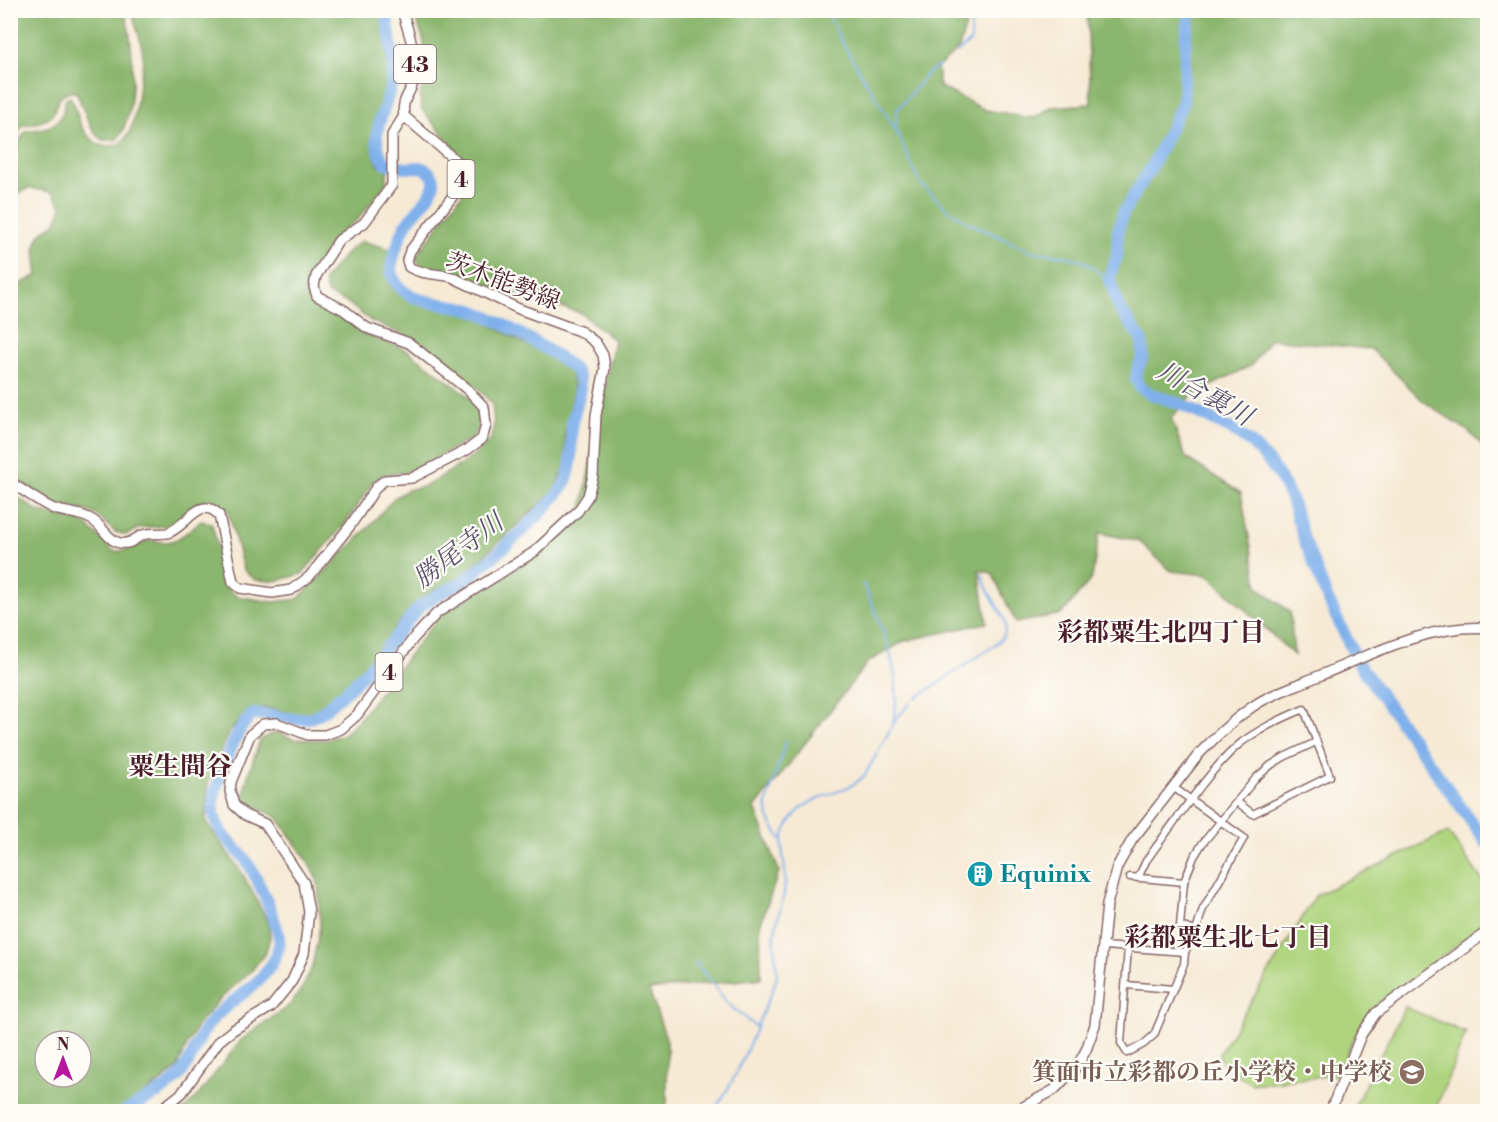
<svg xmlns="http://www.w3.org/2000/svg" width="1498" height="1122" font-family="'Libre Bodoni','Noto Serif JP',serif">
<rect width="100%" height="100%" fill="#fdfcf7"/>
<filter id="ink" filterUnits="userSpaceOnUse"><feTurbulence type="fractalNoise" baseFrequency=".0167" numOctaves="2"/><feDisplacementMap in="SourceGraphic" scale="12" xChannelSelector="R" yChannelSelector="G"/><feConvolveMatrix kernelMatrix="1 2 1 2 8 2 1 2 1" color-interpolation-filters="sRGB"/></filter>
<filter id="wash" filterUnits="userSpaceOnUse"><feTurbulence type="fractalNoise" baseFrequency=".008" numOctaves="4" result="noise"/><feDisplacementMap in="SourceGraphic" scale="24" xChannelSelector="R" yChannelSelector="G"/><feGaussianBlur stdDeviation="1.35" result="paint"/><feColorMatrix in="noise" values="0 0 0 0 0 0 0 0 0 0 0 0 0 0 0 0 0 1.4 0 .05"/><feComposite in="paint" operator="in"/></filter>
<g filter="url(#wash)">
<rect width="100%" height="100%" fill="#f6ead5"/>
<!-- green -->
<g fill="#afd47e" stroke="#7c7a54" stroke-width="1.5">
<path d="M1448,832L1487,887V920L1476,931L1379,1003C1358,1023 1349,1049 1336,1075L1251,1084L1223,1064L1219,1054L1316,895Z"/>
<polygon points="1405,1007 1466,1033 1435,1111 1352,1111"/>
</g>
<!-- forest -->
<g fill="#8bb66d" stroke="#6a6a4c" stroke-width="1.5" fill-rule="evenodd">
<path d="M11,10L124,11C135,39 138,117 116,140C111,140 106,141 101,139C90,132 82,104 76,92C53,92 62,102 51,116C44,123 32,123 23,125L11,143Z"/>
<path d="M132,11H381C384,32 389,54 388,76C385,110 362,130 379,166L388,168L386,184L358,219L334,237L311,275L309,289L312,298L321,305L341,315L363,334L407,350L467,395L478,409L480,425L472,439L407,472L382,475L372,483L344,525L302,574L276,581L255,580L243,569L228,510L220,503L210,499L198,503L166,526L139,528L127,535L115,532L100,518L91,512L57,504L11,476V289L38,275C35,251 29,235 55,224L62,207L52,192L29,188L14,195L11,204C11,171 5,159 26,131C39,129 56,129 62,114C64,110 64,104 66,99L70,97C81,112 73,125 94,141C100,146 103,146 111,146C136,144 136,103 139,83C141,75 144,64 143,56C142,41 135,25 132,11Z"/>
<polygon points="413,11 970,11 959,48 937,68 940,87 985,110 1034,118 1051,107 1091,104 1087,11 1487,11 1487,450 1468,431 1423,401 1371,349 1270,339 1252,365 1191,396 1171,418 1186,458 1241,493 1258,587 1290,612 1294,655 1208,575 1171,571 1139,541 1099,533 1092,578 1062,614 1016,623 992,573 979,570 987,623 904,641 868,662 755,808 779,871 760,925 761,978 649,990 667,1041 667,1111 182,1112 197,1097 241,1040 291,1004 304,985 312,967 320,927 318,882 307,860 277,817 252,805 244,796 246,782 260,740 276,732 294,739 326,740 344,734 360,718 439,616 538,555 581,513 614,340 581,313 422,266 415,258 467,187 467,166 454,147 422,110 420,97 424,77 424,41"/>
<path d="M362,241L394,250C366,311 444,303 475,316C489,322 499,329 511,336C534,349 550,353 571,370L574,391L565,433L566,465L554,491L488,552L468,573L430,593L416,604L399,622L384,643L359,674L315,713L294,714L267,708L249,710L230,732L217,759L208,784L206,822L242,873L269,923L270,937L266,952L252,970L219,1000L199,1023L186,1047L177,1069L123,1111H11V493L38,511L84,523L113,551C127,552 133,547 145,542C153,539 157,542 164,542C178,543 190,529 201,521L212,524L222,564L224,585L236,596L273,602L298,599L365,531L394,498L407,490L426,486L473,457L491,439L494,425L492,404L476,386L430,348L415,339L371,321L348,303L327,294L324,280L349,250ZM45,1041H81V1077H45Z"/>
</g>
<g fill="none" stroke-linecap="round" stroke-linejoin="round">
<!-- stream -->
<g stroke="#7fb0eb" stroke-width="2">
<polyline points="826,10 843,44 898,134 920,183 946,208 969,223 1031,251 1070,257 1085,262 1109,280"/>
<polyline points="957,53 971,41 971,10"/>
<polyline points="896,129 897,110 929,72 940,65"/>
<path d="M863,584C882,625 905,678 893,722"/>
<path d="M916,698L994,646C1018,628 999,612 989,592C986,587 984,580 982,574"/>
<polyline points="781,839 771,824 766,805 786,741"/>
<polyline points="695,962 715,986 727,1003 756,1027"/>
<path d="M713,1112C736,1080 749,1045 764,1009C768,999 776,986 777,975C777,961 773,948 775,934C776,917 784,902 785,885C788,858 773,846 792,819C810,792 844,797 865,775L896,719L910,703"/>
</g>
<!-- river -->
<g stroke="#7fb0eb" stroke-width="12">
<polyline points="1191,10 1186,36 1183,102 1153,164 1123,213 1118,232 1117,256 1109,279 1119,308 1142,340 1143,356 1137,371 1136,380 1140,387 1151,394 1180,404 1231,429 1251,443 1268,461 1280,477 1291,499 1304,539 1327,597 1358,663 1488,845"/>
<path d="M124,1112C141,1102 174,1087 184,1070C195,1053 198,1035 213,1019C236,994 270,983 279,946C283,931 256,876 247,862C237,847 220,836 215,818C209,799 220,778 226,761C233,743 239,727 253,714C272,713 298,724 315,716C322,713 328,707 333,702C354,686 371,667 387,647C398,634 407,620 419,608C432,596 450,590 465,580C488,563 558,503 567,478C574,462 570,442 572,424C574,410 584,390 578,375C572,360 493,318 475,311C448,301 405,308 392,275C388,265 402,230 409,220C419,207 452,180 421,167L406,168L385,163C365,133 388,111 392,80C395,56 389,33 386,10"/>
</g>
</g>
</g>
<g filter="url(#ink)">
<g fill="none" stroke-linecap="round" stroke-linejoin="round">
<defs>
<g id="street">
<polyline points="1130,877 1184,882"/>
<path d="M1138,878L1146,861L1156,847C1180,815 1212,766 1242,742C1261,728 1282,718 1304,709L1330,776L1253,814L1237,802"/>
<polyline points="1196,931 1180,926 1184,882 1194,857 1202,844 1256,778 1271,765 1284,757 1316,742"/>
<polyline points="1104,946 1185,952"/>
<polyline points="1128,947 1121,1043 1127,1053 1144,1044 1154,1035 1184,964 1185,952 1196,931 1203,909 1244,838 1173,787"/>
<polyline points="1126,985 1173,989"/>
</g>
<g id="secondary">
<path d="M1014,1112L1054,1090L1078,1065L1086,1050L1095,1025L1107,904L1117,867L1132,840L1199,754C1217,735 1236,717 1258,703C1278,691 1300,684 1321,675C1372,654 1432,623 1488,628"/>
<polyline points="1330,1112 1361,1035 1376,1013 1488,931"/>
</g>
<g id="primary">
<path d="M402,10C408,32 419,58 414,80C410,95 401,99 404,116"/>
<path d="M10,482C25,491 38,502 54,509C67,513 83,513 94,521C105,529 111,546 127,543C133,542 137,537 143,535C152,531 162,536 170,532C188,524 200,495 219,515L233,582L240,588L272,593L291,590L309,577L350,526L377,486L385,480L412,478L467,450L482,439L486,425L484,407L468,390L409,343L367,328L344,310L317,296L314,287L316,276L339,240L364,223L392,185V135L404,116"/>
<path d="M158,1112L182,1093L219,1041L233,1030L271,1007L292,981L304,954L309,912L304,883L265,824L245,815L234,805L230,791L231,782L250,735L263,724L277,723L308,735H325L341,729L357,715L413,639L437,613L534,552L578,511L588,496L593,476L596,415L605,368L603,355L596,343L582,332L519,309L452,277C438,273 421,275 409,267L407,260L410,251L459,188L462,174L454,159L404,116"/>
</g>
</defs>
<!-- street casing -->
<use href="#street" stroke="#866666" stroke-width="9"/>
<!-- secondary casing -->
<use href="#secondary" stroke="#866666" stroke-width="12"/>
<!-- primary casing -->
<use href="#primary" stroke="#866666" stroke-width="12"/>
<!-- street -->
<use href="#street" stroke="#fff" stroke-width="6"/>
<!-- secondary -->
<use href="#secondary" stroke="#fff" stroke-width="9"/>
<!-- primary -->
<use href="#primary" stroke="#fff" stroke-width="9"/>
</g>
</g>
<!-- icons -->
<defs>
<symbol id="building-disc" viewBox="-11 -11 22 22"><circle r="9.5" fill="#0f9aa8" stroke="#fdfcf7"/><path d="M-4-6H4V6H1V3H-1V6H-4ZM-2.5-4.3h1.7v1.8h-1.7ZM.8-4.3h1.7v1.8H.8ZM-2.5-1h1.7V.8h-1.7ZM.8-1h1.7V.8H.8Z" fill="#fff"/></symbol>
<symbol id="school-disc" viewBox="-11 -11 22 22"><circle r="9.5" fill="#8d6e63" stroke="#fdfcf7"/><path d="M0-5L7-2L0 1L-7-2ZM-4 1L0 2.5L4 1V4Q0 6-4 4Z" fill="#fff"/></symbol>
</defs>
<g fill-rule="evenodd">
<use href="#building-disc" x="965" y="859" width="30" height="30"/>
<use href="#school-disc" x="1397" y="1057" width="30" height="30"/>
</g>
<g text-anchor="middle" stroke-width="4.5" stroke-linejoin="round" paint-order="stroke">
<!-- shield labels -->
<g fill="#fdfcf7" stroke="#806168" stroke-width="1.5">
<rect x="394" y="45" width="42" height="38" rx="4.5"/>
<rect x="447.5" y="160" width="27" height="38" rx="4.5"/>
<rect x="375.5" y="653" width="27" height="38" rx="4.5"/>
</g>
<g font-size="22" font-weight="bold" fill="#4a1f2b">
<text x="415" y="72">43</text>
<text x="461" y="187">4</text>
<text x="389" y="680">4</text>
</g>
<!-- street labels -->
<g font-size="24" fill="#4a1f2b" stroke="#fdfcf7">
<text transform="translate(503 281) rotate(21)" y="8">茨木能勢線</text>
</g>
<!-- culture labels -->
<g font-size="24" font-weight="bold" fill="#0d838f" stroke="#fdfcf7" text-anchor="start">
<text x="1000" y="882">Equinix</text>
</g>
<!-- education labels -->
<g font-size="24" font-weight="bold" fill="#785e54" stroke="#fdfcf7" text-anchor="end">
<text x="1392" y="1080">箕面市立彩都の丘小学校・中学校</text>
</g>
<!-- water labels -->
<g font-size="26" font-style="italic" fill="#5d526e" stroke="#fdfcf7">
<text transform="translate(1205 393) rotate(29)" y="9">川合裏川</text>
<text transform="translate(458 550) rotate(-37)" y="9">勝尾寺川</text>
</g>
<!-- neighbourhood labels -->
<g font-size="26" font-weight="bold" fill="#4a1f2b" stroke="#fdfcf7">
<text x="1161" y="641">彩都粟生北四丁目</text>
<text x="180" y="775">粟生間谷</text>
<text x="1228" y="946">彩都粟生北七丁目</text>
</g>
</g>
<!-- margin -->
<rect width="1498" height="1122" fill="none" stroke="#fdfcf7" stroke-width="36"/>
<!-- north arrow -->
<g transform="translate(63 1059)"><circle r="28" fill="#fdfcf7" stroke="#b5a4a5" stroke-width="1.5"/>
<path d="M0-4.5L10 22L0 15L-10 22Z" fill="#b5179e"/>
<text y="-9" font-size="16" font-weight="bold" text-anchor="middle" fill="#4a1f2b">N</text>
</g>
</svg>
